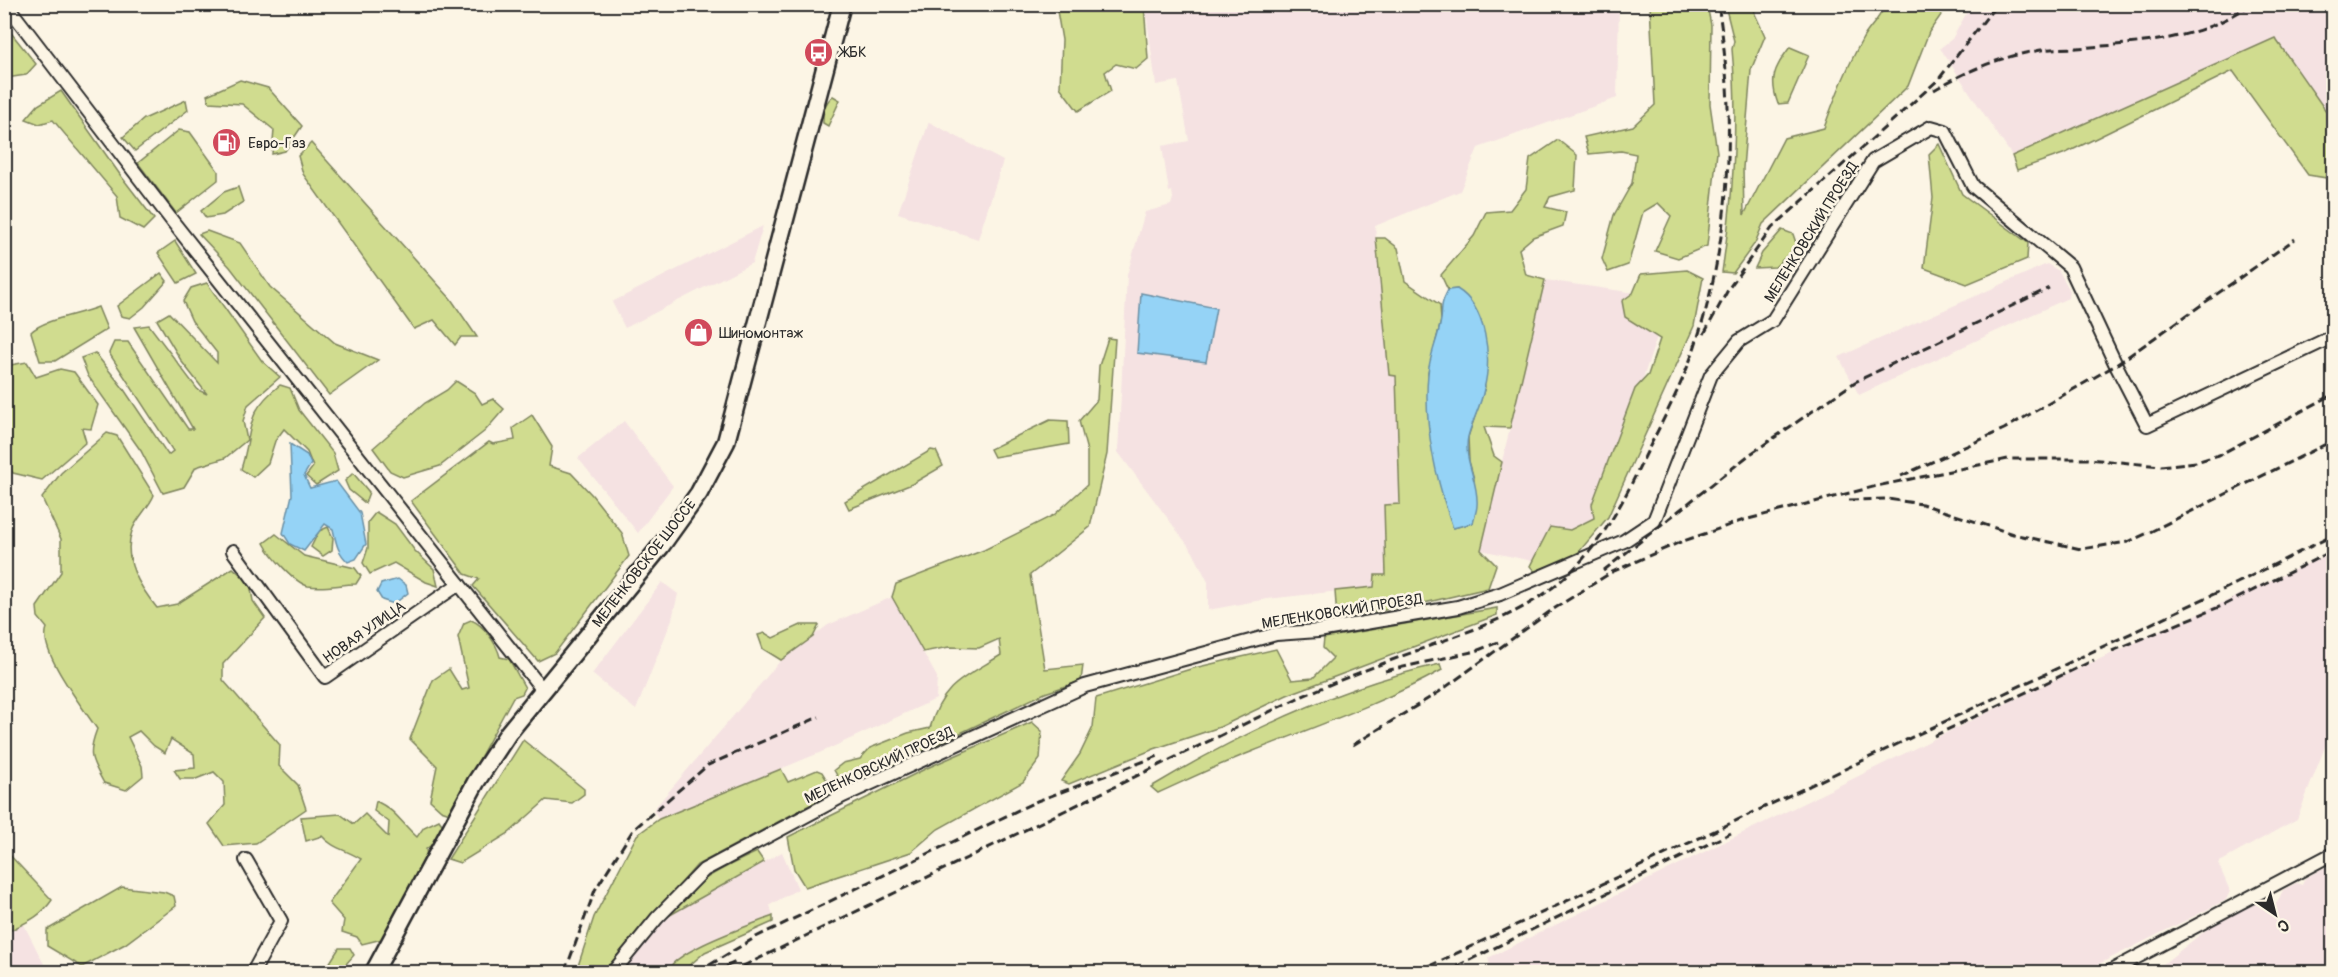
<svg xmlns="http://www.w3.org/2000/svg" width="2338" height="977" font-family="Pangolin,sans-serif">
<rect width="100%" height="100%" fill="#fcf5e5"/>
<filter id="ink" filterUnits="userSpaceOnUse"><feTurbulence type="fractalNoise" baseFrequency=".0167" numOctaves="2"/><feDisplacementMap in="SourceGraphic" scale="12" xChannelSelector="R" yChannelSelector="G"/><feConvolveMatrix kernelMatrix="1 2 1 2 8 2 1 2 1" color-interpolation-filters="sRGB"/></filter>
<g filter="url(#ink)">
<!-- built -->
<g fill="#f5e2e2">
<polygon points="1145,5 1619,5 1617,98 1478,148 1460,191 1375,226 1389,375 1396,375 1400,505 1384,505 1386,575 1375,587 1267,599 1208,610 1208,582 1193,552 1118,452 1127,275 1145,212 1171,205 1173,198 1172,191 1169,192 1162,146 1189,141 1178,81 1156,85"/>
<polygon points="1971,5 2333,5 2333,121 2275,38 2012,156 1940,48 1952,39"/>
<polygon points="929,122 1003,161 978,239 898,213"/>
<polygon points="763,226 752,263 625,328 612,302"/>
<polygon points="2047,264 2059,271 2069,289 2068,298 1859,395 1839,357"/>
<polygon points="1545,280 1670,298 1595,521 1550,565 1481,550"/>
<polygon points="624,421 673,486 638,533 578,458"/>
<polygon points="2333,552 2333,726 2297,819 2218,863 2230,891 2226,900 2083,972 1791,972 1771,969 1733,972 1492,972 1488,958 2056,679"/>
<polygon points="662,582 678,594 672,619 636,710 592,674"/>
<polygon points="892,597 937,677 936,699 824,751 659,819 653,810 781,660 828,625"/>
<polygon points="782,852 798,889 770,905 773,916 697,947 669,967 667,972 620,972 663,919"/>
<polygon points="2333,863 2333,972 2153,972 2211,926 2265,898 2277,903 2283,890 2296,883 2302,885 2305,878"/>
<polygon points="19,915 48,972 5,972 5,923"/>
</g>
<!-- green -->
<g fill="#d0dc8f" stroke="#7e845d" stroke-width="1.5">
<polygon points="1056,5 1144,5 1148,59 1136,69 1116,64 1105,72 1111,91 1078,111 1060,87 1062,40"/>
<polygon points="1650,5 1707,5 1711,25 1710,104 1717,152 1707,246 1678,258 1655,251 1671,216 1658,203 1643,212 1628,265 1608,272 1602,259 1614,215 1632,183 1636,154 1621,151 1589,154 1584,137 1633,126 1655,105"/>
<path d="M1725,5H1754L1755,14L1765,36L1751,70L1743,168L1744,215L1784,138L1824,128C1835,97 1846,69 1862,40C1869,27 1880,19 1885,5H1948L1929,32L1908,86L1763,224L1755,243L1733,273L1722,272C1733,198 1739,124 1732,49L1734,41Z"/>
<polygon points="4,24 36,64 26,75 6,78 10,91 5,94"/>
<polygon points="2275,38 2333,121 2333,179 2308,175 2233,71 2066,153 2017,170 2012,156"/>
<path d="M1790,47L1809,55L1788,103L1778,104C1769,79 1774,68 1790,47Z"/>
<polygon points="240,80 268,88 302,126 285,151 272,154 274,130 242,104 209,102 207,95"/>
<polygon points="61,91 121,176 154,219 143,230 120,218 117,196 53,120 39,124 26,119 38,105"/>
<path d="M833,96L840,100L828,126L823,123C822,113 825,102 833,96Z"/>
<polygon points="186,100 188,110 135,151 123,137 144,119"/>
<polygon points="179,130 190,132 218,171 218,180 176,213 138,163"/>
<polygon points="1558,140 1577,155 1575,190 1550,197 1545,207 1566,212 1563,226 1533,237 1519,249 1526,275 1545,280 1510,428 1484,427 1494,456 1502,462 1481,550 1496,565 1488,588 1420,604 1337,618 1335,591 1374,587 1375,575 1386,575 1384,505 1400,504 1396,376 1389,375 1376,238 1385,238 1398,248 1405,281 1440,305 1441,321 1428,373 1453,528 1473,523 1474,479 1469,461 1468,437 1485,387 1457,289 1448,290 1441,275 1474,236 1486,212 1510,210 1526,189 1530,159"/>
<polygon points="311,143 451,299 477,337 461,337 455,345 434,320 414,329 303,174 298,156"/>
<polygon points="1939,144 1962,194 2028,243 2027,259 1967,284 1924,268 1933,198 1929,154"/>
<polygon points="238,187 243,202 223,215 206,218 201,211 224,192"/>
<polygon points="1782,230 1793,234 1797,246 1775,267 1755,268 1762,253"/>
<polygon points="207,231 240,243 270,287 335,343 378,360 329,395 230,267 199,234"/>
<polygon points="175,241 196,274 178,283 158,253"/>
<polygon points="1687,270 1703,278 1694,326 1608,517 1578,553 1556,566 1535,572 1530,566 1550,527 1570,530 1594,518 1592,504 1635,389 1648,375 1660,339 1625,317 1622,301 1633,293 1641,274"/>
<polygon points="161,273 167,281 144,307 130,318 121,316 117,306"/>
<polygon points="207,283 262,361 280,377 248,405 243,421 247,440 225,458 196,467 184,487 163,493 141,451 88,376 81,358 95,353 123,388 168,455 173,451 109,353 114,342 128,342 188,429 193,429 134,327 149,325 198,390 207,394 182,362 157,320 169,313 217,363 217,353 192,321 183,301 191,288"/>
<path d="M98,307L107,329L55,361H40L31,332C44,319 78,315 98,307Z"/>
<path d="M1108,338L1115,339L1107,454L1090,527L1030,575L1045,669L1083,665L1081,681L1045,693L844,788L834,770L843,763L860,759L870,748L908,733L930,728C943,683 964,678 1001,655L999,639L979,648L949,647L923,652L892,597L896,584L984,550L1054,515L1087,485V451L1079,421L1097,400L1099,366Z"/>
<polygon points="27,362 36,377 60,369 74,372 98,405 91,429 82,428 86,442 42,480 13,473 5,463 5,366"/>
<polygon points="456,381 475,393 482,404 493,399 504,409 485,431 440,466 403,477 390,471 373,448 425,403 447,390"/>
<path d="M280,385L290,388L299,410L333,453L338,471L316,485L306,476L313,467L307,452L284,429L275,441L268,463L253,477L241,469C254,429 243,414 280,385Z"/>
<polygon points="532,415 552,447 549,466 571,473 592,495 622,533 629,556 555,653 538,661 473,586 479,579 465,574 411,501 489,442 493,444 515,440 513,428"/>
<polygon points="1050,420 1068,421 1069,444 994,457 990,449"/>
<path d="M107,433L117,436L154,495C149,508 136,518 132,531C122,559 140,587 157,608L177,604L233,568L250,583L253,601L265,618L223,664V680L280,745L279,766L298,785L306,809L256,843L224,846L209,824L225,805L224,782L214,772L196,779H180L174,770L195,768L194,754L171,739L165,753L154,746L139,731L128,737L142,766L143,776L126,790L104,783C91,760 87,755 97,729C84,709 37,650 47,628L38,617L37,607L61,572V539L42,498L61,473Z"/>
<polygon points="931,450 936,451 943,466 912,484 849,509 845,501"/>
<polygon points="353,473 369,492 365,503 349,490 345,481"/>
<polygon points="376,512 395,524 415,551 434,569 438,586 426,582 394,563 370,574 363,563 368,548 368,522"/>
<polygon points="328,527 333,538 332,550 323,556 311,547 319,531"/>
<path d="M276,534L304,556L355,568L361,576L356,584C341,584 324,589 308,586C295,583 270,555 264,543Z"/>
<polygon points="1497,608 1497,615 1287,695 1220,727 1154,749 1069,784 1061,781 1080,754 1093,727 1096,698 1194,668 1276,649 1292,680 1313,678 1333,658 1323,648 1324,638"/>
<path d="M471,620C483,624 497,644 500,657L509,659L525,688L522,694L513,697L450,813L441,810L430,800L437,766L410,739L433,680L449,669L462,690L469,688L458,637L464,623Z"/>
<polygon points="801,625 819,625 813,637 781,660 763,649 758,635 765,633 773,638"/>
<path d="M1440,664L1442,670C1381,704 1316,726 1251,752C1220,764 1189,779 1158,793L1151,787C1241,733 1337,687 1440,664Z"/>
<polygon points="1032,722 1042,731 1040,759 1023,782 938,829 911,852 805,887 794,869 788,837 927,768"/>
<polygon points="523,740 584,789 584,794 572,803 546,800 509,833 460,863 448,859"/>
<polygon points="781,769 788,782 817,770 822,772 834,792 697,865 603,972 576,972 594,917 637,835 659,819"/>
<path d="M376,801C397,811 400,822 417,837L424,827L439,820L444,827L434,843L426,849L427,858L382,939L362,944L357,937L342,932L344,920L329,903L361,859C347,850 332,848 322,836L306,841L301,817L340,814L354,824L365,814L388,837L389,822L374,811Z"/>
<path d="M5,850L52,900C39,919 24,923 5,933Z"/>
<path d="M757,852L764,862L663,919C684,886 722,868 757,852Z"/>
<polygon points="122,887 164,892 174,896 176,906 125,944 82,967 47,946 47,930"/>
<path d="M773,916V922L705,952L682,972H667C673,951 751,925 773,916Z"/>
<polygon points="339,948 350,948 354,955 339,972 324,972"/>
</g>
<!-- water -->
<g fill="#95d3f6" stroke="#6b90a5" stroke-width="1.5">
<path d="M1457,289C1487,307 1492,358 1484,389C1481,406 1472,421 1468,437C1463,460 1479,482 1477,505C1477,511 1474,517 1473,523L1453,528C1436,480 1423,427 1428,374C1429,358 1437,341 1440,325C1444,308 1438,309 1448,290Z"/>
<polygon points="1141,293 1216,308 1206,362 1137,353"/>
<path d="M290,444L307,455L311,464L304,475L310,488L336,481L360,513L366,544L356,559L348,562C337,552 336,542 333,529L325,524L304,551L290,544L283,533L292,495Z"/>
<polygon points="398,579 406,585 408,593 394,604 382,600 377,592 381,584"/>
</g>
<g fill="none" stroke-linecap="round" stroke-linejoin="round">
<defs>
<g id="minor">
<polyline points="6,4 173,222 542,689"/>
<polyline points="233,551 325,677 459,584"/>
<polyline points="246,860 281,921 253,972"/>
<polyline points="613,972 657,918 704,870 843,796 1085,686 1276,634 1318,631 1458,607 1500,594 1624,541 1654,521 1711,375 1739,341 1773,320 1873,161 1931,127 1945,131 1973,186 2070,267 2116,365 2147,425 2334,336"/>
<polyline points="2109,972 2334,853"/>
</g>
<polyline id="major" points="374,972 476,782 509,732 661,546 699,493 726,442 842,4"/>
</defs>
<!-- minor casing -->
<use href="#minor" stroke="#2b2b2b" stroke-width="16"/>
<!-- major casing -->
<use href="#major" stroke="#2b2b2b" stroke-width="21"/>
<!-- minor -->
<use href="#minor" stroke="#fcf5e5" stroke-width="12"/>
<!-- major -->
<use href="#major" stroke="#fcf5e5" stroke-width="16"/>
<!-- rail -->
<g stroke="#2b2b2b" stroke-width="3" stroke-dasharray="9 4.5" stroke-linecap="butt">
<path d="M1934,90C1966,71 2000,57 2036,51C2049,48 2064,49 2077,48C2139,43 2198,42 2251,4"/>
<polyline points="1704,334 1729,288 1772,228 1938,80 1997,4"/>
<polyline points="1901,476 2004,429 2116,365 2295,239"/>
<polyline points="1849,500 1887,499 1922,504 2013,534 2081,549 2128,542 2152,531 2334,440"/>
<polyline points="1603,571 1749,455 1855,382 2049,288"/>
<polyline points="2112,651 2224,605 2334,550"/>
<polyline points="1385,671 1476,651 1501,641"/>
<polyline points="1934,736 2094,660"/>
<polyline points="1353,745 1439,692 1552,610 1612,572 1678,543 1744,520 1877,486 2008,459 2088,459 2161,466 2196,462 2219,455 2334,394"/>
<polyline points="565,972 595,890 633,830 708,765 819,717"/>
<polyline points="698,972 756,937 1037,801 1161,755"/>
<polyline points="714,972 738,961"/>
<path d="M731,972L1296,699C1341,679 1386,662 1432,645C1472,630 1513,617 1548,591C1598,554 1621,506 1647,452C1665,416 1684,381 1696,343C1732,233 1736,118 1718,4"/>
<polyline points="1417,972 2237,583 2334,535"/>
<polyline points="1445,972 1731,833"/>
</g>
</g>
</g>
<!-- icons -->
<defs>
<symbol id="bus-disc" viewBox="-11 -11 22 22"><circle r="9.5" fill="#d1495b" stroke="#fcf5e5"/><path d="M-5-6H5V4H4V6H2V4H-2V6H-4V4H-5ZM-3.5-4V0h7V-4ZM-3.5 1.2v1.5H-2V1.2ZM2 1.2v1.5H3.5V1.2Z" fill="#fff"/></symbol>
<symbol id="fuel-disc" viewBox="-11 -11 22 22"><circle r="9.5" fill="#d1495b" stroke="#fcf5e5"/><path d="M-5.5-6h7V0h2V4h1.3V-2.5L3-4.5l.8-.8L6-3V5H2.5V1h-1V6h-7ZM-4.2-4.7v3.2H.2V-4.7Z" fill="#fff"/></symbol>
<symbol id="shop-disc" viewBox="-11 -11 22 22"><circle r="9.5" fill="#d1495b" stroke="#fcf5e5"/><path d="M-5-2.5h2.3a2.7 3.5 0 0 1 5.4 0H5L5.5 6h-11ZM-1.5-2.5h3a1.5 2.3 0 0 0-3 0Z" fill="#fff"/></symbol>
</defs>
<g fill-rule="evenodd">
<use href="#bus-disc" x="802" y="36" width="33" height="33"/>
<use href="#fuel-disc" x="210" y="126" width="33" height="33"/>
<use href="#shop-disc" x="682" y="316" width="33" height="33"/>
</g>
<g text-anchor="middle" stroke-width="5" stroke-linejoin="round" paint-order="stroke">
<!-- poi labels -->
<g font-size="15" fill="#2b2b2b" stroke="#fcf5e5" text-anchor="start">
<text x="840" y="57">ЖБК</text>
<text x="248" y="148">Евро-Газ</text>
<text x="719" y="338">Шиномонтаж</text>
</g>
<!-- street labels -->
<g font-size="15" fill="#2b2b2b" stroke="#fcf5e5">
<text transform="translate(1811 232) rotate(-58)" y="5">МЕЛЕНКОВСКИЙ ПРОЕЗД</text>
<text transform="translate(644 563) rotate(-52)" y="5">МЕЛЕНКОВСКОЕ ШОССЕ</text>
<text transform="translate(1342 611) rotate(-9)" y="5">МЕЛЕНКОВСКИЙ ПРОЕЗД</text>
<text transform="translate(364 632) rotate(-35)" y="5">НОВАЯ УЛИЦА</text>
<text transform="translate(879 765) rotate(-25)" y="5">МЕЛЕНКОВСКИЙ ПРОЕЗД</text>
</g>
</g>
<!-- margin -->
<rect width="2338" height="977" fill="none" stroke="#fcf5e5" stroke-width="24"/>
<rect x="12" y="12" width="2314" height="953" fill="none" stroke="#2b2b2b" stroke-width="2" filter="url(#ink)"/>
<!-- north arrow -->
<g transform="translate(2275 914) rotate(145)" stroke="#fcf5e5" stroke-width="4.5" paint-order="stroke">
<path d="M0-4.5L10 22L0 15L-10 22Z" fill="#2b2b2b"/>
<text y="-9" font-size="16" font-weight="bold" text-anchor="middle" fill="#2b2b2b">С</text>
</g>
</svg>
